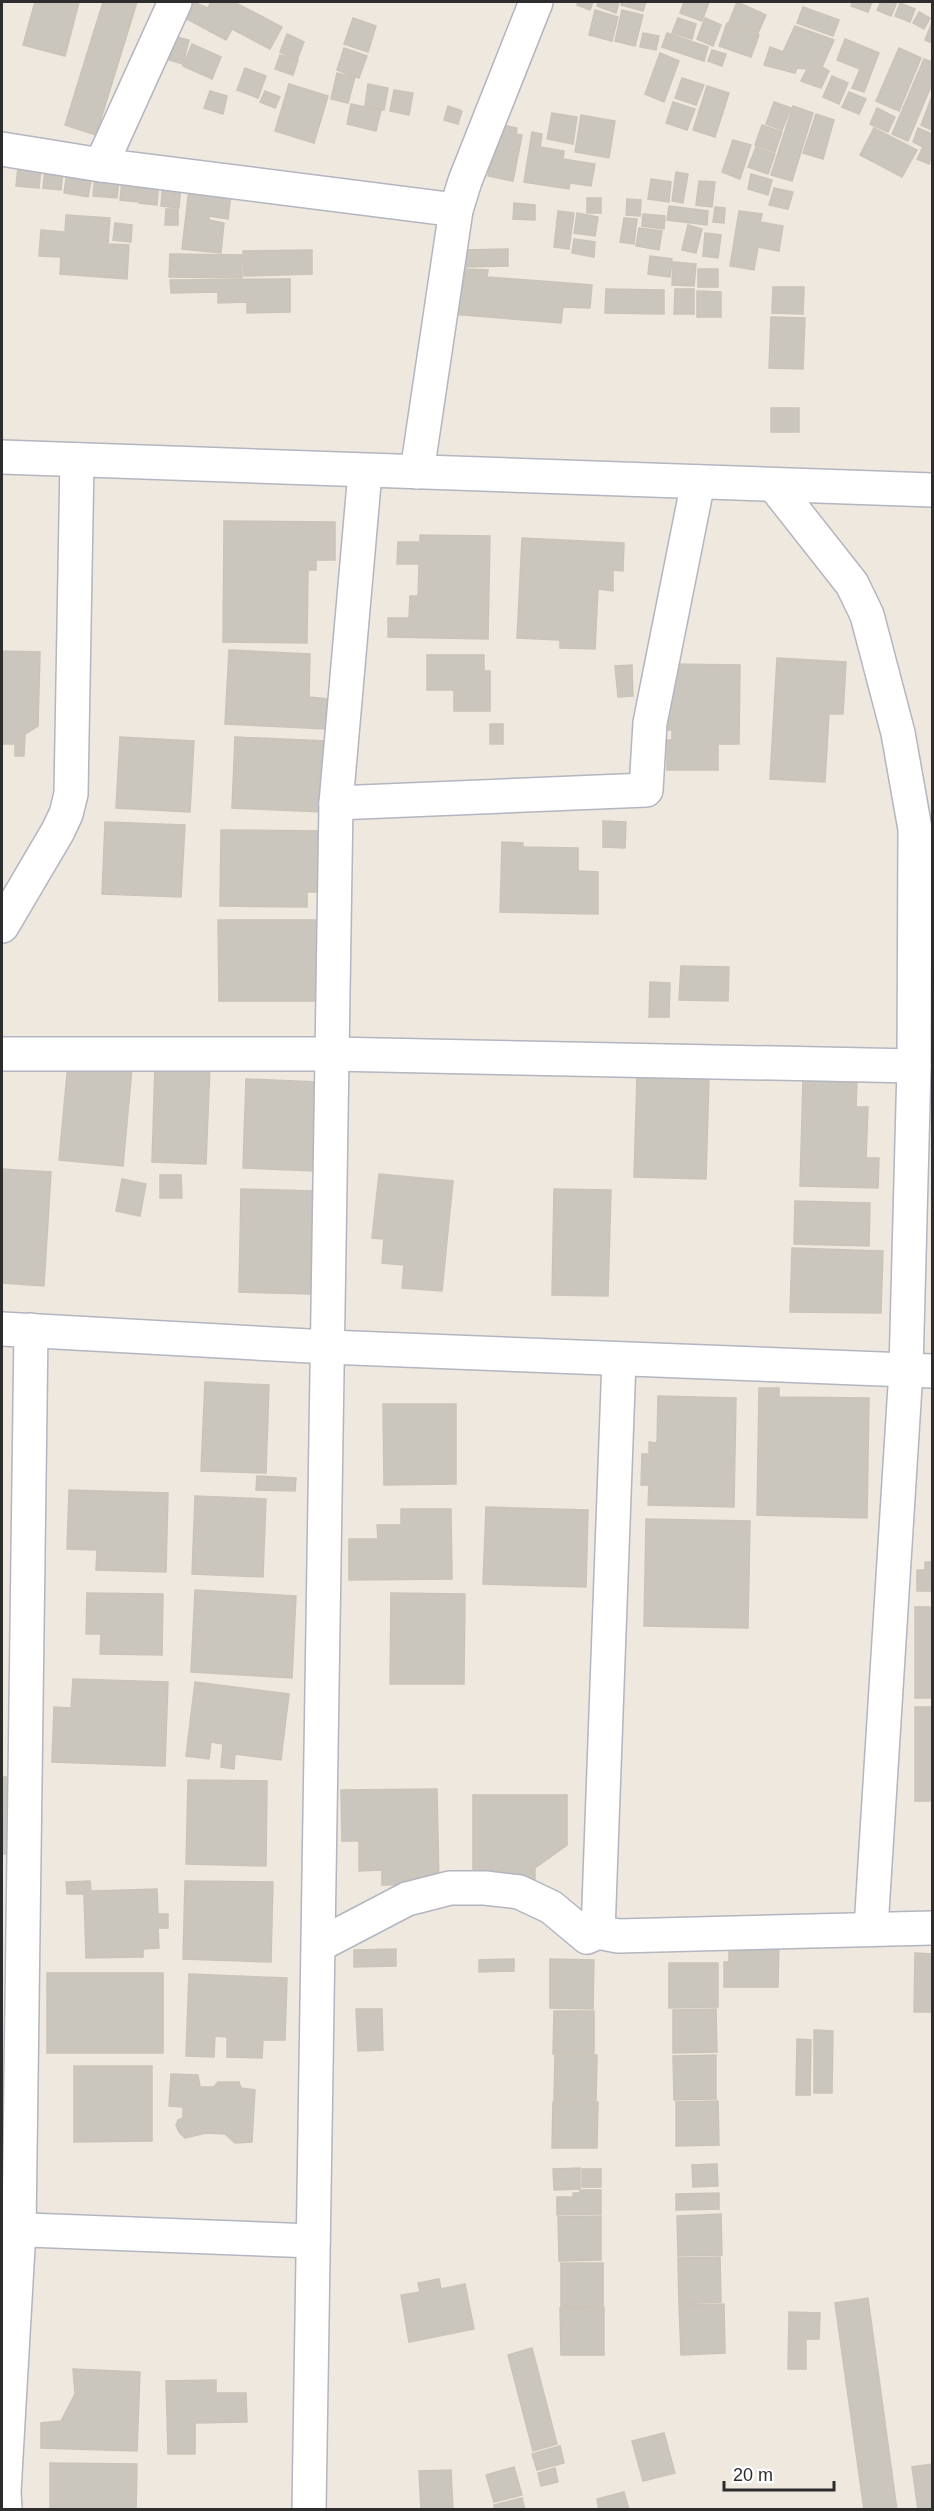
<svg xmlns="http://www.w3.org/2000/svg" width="934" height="2511" font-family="Helvetica,sans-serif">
<rect width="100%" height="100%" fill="#eee8df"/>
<!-- building -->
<g fill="#cac6bd" stroke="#cac4b8" stroke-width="1.5">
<polygon points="35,2 79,2 65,56 23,45"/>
<polygon points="103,2 137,2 96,135 65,125"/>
<polygon points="193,2 208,8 211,2 234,2 282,27 270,49 232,29 226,40 185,18"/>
<polygon points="578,2 593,2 590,10 577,5"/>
<polygon points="598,2 619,2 616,13 597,6"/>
<polygon points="622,2 646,2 643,11 621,5"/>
<polygon points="684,2 709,2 702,21 680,13"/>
<polygon points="737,2 766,15 758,33 729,22"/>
<polygon points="853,2 872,2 868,12 851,6"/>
<polygon points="881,2 897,2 891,16 877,10"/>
<polygon points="900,3 915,9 910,22 895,16"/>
<polygon points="803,7 839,20 833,36 797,23"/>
<polygon points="595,10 618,17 612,41 589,35"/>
<polygon points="622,10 643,15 635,46 615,41"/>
<polygon points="919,12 930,18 924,29 913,23"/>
<polygon points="353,18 376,26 368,52 344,44"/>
<polygon points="678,18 696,24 692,39 672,33"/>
<polygon points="705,18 721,25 713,46 697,39"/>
<polygon points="932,22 932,43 925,40"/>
<polygon points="727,23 759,35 751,57 719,46"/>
<polygon points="795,26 834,40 822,67 829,71 821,88 801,81 807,69 797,68 795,73 764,65 770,47 783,52"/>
<polygon points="643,33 659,36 656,50 640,47"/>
<polygon points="667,33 708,47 704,61 662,47"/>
<polygon points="287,34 304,42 297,60 280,52"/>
<polygon points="169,35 189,40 183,64 162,58"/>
<polygon points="845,39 879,53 864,92 852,88 860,69 837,60"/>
<polygon points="192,44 221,57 212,79 183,66"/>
<polygon points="344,48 367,56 359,78 337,70"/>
<polygon points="899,48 921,58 899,111 876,101"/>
<polygon points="712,50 726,54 722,66 708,61"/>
<polygon points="660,53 679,61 664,102 645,94"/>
<polygon points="280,55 298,60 293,75 275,69"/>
<polygon points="924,59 932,62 932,84 908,141 892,134"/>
<polygon points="245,68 266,76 258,98 237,90"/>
<polygon points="337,73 355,77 348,103 331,99"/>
<polygon points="832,76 848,83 839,104 823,97"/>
<polygon points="682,78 704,85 696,105 675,98"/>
<polygon points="289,84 328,96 314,143 275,131"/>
<polygon points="368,84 388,88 384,110 365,106"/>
<polygon points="707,86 729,93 715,137 693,130"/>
<polygon points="394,90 413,93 409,115 390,111"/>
<polygon points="210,91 227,96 223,114 204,108"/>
<polygon points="265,91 280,97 275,108 260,102"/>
<polygon points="849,92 866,99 859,114 842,107"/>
<polygon points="932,96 932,130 921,125"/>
<polygon points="673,102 695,109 687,130 666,123"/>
<polygon points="774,102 791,108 782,130 766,124"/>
<polygon points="351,104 381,110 376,131 347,124"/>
<polygon points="448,106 462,111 458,124 444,120"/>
<polygon points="793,106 813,113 792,181 771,175"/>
<polygon points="877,108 895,117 888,132 870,124"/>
<polygon points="552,113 577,117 573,144 547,139"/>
<polygon points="816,114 834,120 823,159 803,153"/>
<polygon points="581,115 615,121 609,158 575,152"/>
<polygon points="497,124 517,128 516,134 522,135 513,181 488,176"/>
<polygon points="762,125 782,132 775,152 755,145"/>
<polygon points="874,128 917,150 902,177 860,155"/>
<polygon points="918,128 932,134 932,156 929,164 917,159 923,147 913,142"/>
<polygon points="532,132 542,134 540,147 564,151 563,159 595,164 591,186 570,183 569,189 524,182"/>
<polygon points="733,140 751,145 740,179 722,172"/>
<polygon points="756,147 775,154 768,174 748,167"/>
<polygon points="18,167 41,168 39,188 16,186"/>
<polygon points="45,168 63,170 61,190 43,188"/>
<polygon points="67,172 92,176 88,197 64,193"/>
<polygon points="676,172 688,174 683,203 672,201"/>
<polygon points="751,174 772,180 768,195 748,189"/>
<polygon points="95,176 119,178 117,198 93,196"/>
<polygon points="142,179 159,181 157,205 139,203"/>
<polygon points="651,179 671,182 669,202 648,199"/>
<polygon points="122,180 140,182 138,202 120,200"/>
<polygon points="699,181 715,182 712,207 696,205"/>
<polygon points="163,182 181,184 179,208 161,206"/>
<polygon points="774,188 793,192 788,209 769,205"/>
<polygon points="189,189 231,194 228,219 209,216 209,220 224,223 221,253 182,249"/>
<rect x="587" y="198" width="14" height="15"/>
<polygon points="627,199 641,200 640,216 626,215"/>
<polygon points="514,203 535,205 535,220 513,219"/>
<polygon points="669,206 708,211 707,225 667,220"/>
<polygon points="715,207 725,208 724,223 713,222"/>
<polygon points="166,209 178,209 178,225 165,225"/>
<polygon points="558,211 574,213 569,249 554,247"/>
<polygon points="739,211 762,214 760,222 783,226 779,251 758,247 754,270 730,266"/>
<polygon points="577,213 598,217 595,236 574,233"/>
<polygon points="643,214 665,216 664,229 642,226"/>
<polygon points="66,215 110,218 108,244 129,245 127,279 60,274 61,257 39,256 41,230 65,232"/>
<polygon points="624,218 637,219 634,244 620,242"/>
<polygon points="115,223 132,225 131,242 113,240"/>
<polygon points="688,225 702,229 696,253 682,250"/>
<polygon points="639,228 662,231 659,250 636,246"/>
<polygon points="705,233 721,235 718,258 703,256"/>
<polygon points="574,239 595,242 594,257 572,253"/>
<polygon points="508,249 508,266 463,267 463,250"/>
<polygon points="312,250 312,274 244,276 243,251"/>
<polygon points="170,254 242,255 242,278 169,277"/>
<polygon points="650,256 672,259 670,277 648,274"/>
<polygon points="673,262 696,264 694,286 672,285"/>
<polygon points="464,269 488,270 487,277 592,285 590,308 563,307 561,323 451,314 453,293 462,293"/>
<rect x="698" y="269" width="20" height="18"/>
<polygon points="290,279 290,312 247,313 247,302 218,303 218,292 171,293 170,280"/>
<polygon points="773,287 804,287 803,314 772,313"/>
<polygon points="606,289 664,290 664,314 605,313"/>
<polygon points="675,289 694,289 694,314 674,314"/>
<polygon points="697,291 721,292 721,317 697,317"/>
<polygon points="771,317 805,318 803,369 769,368"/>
<rect x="771" y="408" width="28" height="24"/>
<polygon points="224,521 335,522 335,560 316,560 316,570 308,570 307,643 223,642"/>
<polygon points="420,535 490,536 488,639 388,637 388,618 409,618 410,596 418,596 419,564 397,564 398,542 420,542"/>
<polygon points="522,538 624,543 623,571 613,570 613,591 598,589 595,649 560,648 560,640 517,638"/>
<polygon points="229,650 310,654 309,697 329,699 327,729 225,724"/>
<polygon points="2,651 40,652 38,726 25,734 24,756 15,756 15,744 2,744"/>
<polygon points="427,655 484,655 484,671 490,671 490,711 454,711 454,690 427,690"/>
<polygon points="777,658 846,662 843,714 829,714 825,782 770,779"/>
<polygon points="668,664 740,665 739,744 718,744 718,770 667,770 667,740 672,740 672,730 667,730"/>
<polygon points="632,665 633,696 618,697 615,666"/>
<rect x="490" y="724" width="13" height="20"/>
<polygon points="120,737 194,741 190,812 116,808"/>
<polygon points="235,737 327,741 324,812 232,808"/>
<polygon points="603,821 626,822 625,848 603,847"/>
<polygon points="105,822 185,825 181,897 102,894"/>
<polygon points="221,830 321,831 321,892 307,892 307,907 220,906"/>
<polygon points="502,842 523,843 523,847 578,848 578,871 598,872 598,914 500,912"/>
<polygon points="218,920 322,920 322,1001 219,1001"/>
<polygon points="681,966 729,967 728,1001 679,1000"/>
<polygon points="650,982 670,983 669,1017 649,1017"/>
<polygon points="68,1063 132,1069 123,1166 59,1160"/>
<polygon points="155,1065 210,1066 206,1164 152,1162"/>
<polygon points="637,1076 709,1078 706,1179 634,1177"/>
<polygon points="246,1079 318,1082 315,1171 243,1168"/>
<polygon points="803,1080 857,1082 856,1107 868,1107 866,1158 879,1158 878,1188 800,1186"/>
<polygon points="2,1169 51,1172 44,1286 2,1283"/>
<polygon points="379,1174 453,1181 442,1291 402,1288 404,1265 382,1263 384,1239 372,1238"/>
<polygon points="160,1175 181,1175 182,1198 160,1198"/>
<polygon points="122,1179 146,1184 140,1216 116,1211"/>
<polygon points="241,1189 313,1191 310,1294 239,1292"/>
<polygon points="554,1189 611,1190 608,1296 552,1295"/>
<polygon points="795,1201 870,1203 869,1246 794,1244"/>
<polygon points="792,1248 883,1251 881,1313 790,1312"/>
<polygon points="205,1382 269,1385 266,1473 201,1471"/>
<polygon points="759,1388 779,1388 779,1397 869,1398 867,1518 757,1515"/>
<polygon points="658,1396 736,1398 734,1507 648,1505 649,1485 641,1485 642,1454 649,1454 649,1442 657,1443"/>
<polygon points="383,1404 456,1404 456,1484 384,1485"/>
<polygon points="257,1476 296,1478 295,1491 256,1490"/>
<polygon points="69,1490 168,1493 166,1572 96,1570 97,1550 67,1549"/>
<polygon points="195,1496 266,1499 263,1577 192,1574"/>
<polygon points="486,1507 588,1510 586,1587 483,1584"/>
<polygon points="401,1509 451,1509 452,1579 349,1580 349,1539 378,1539 377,1525 401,1525"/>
<polygon points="646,1519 750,1521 748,1628 644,1626"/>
<polygon points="925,1562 932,1562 932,1591 917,1591 917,1570 925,1570"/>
<polygon points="195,1590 296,1596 292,1678 191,1672"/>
<polygon points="87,1593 163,1594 162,1655 100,1654 101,1634 86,1634"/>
<polygon points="391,1593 465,1594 464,1684 390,1684"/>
<rect x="915" y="1607" width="17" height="91"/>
<polygon points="73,1679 168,1682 165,1766 52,1762 54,1707 71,1708"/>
<polygon points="195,1682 289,1694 281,1760 235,1754 234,1769 221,1767 223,1744 211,1742 209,1759 186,1756"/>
<rect x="915" y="1707" width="17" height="94"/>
<polygon points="2,1777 10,1777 8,1854 2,1854"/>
<polygon points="188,1780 267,1781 266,1866 186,1864"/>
<polygon points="437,1789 439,1884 382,1885 382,1870 359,1871 359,1841 342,1841 341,1790"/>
<polygon points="473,1795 567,1795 567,1845 535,1868 535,1879 473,1884"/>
<polygon points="90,1881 91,1891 157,1889 158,1914 168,1914 168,1928 158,1928 159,1948 143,1949 143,1957 86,1958 84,1894 67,1894 66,1882"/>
<polygon points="185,1881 273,1882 271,1962 183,1959"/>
<polygon points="729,1941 779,1942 778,1987 724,1987 724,1962 729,1962"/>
<polygon points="396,1949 396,1966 354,1967 354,1950"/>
<polygon points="915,1953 932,1954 932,2012 914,2012"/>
<polygon points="514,1959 514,1971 479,1972 479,1960"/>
<polygon points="550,1959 594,1960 593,2009 550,2008"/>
<polygon points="669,1963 718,1963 718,2007 669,2008"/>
<rect x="47" y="1973" width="116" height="80"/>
<polygon points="189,1974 287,1978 285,2040 263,2040 262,2058 227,2057 227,2037 215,2036 214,2057 186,2056"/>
<polygon points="356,2009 382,2009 383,2050 358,2051"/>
<polygon points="716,2009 717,2052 673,2053 673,2010"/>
<polygon points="554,2011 594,2011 594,2054 553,2054"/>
<polygon points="814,2030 833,2031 832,2093 814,2093"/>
<polygon points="797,2039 811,2040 810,2095 796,2095"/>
<polygon points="555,2055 597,2055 596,2102 554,2101"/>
<polygon points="716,2055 716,2099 674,2100 673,2056"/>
<polygon points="74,2066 152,2066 152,2141 74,2142"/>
<polygon points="171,2074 198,2075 200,2087 214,2087 218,2082 239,2082 241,2088 255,2090 252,2142 235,2143 225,2134 206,2133 185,2138 179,2132 176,2125 178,2120 183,2118 183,2107 169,2106"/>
<polygon points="718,2101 719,2145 676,2146 676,2102"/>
<polygon points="553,2102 598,2102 597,2148 552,2148"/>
<polygon points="717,2164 718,2186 693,2187 692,2165"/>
<polygon points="580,2168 580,2189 554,2190 553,2169"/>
<rect x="582" y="2169" width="19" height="18"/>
<polygon points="580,2190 601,2190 601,2214 557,2215 557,2197 573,2197 573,2193 580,2193"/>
<polygon points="719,2193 719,2209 676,2210 676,2194"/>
<polygon points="721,2214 722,2255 678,2256 677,2216"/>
<polygon points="601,2216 601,2260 559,2261 558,2217"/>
<polygon points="720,2257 721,2302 679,2304 678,2258"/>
<polygon points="561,2263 603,2263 603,2306 561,2307"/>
<polygon points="439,2279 441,2289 465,2284 474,2329 409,2342 401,2295 420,2292 418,2283"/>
<polygon points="868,2298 897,2510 864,2510 835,2303"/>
<polygon points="724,2304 725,2353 681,2355 679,2305"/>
<polygon points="604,2307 604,2355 561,2355 560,2308"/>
<polygon points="789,2312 820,2313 819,2339 806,2339 806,2369 788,2369"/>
<polygon points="532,2348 557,2444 533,2451 508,2355"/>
<polygon points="73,2369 140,2372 137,2451 41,2448 41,2423 61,2421 75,2394"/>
<polygon points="216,2380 216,2393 246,2393 247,2422 195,2423 195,2454 168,2454 166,2381"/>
<polygon points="664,2433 675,2473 643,2481 632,2441"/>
<polygon points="560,2446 564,2463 537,2470 532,2454"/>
<polygon points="50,2463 137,2464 136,2510 50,2510"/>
<polygon points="932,2464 932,2510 918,2510 912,2467"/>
<polygon points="514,2467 522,2495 494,2502 486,2475"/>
<polygon points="555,2468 558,2482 541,2486 538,2473"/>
<polygon points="451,2470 453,2510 421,2510 419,2471"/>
<polygon points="624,2492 629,2510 599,2510 597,2499"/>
<polygon points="522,2498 525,2510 495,2510 494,2505"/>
</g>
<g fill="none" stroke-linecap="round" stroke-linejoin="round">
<defs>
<g id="minor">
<polyline points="2,149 101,165 456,210"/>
<polyline points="101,165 175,2"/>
<polyline points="2,457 932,490"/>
<polyline points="417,472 456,210 465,181 536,2"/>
<polyline points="774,485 852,584 867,615 898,733 915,829 914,1066 906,1370 871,1928"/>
<polyline points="336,803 646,790 650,723 698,482"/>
<polyline points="2,926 58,831 66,814 71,794 77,460"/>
<polyline points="2,1054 332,1054 914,1066"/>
<polyline points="2,1329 328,1347 932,1371"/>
<polyline points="598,1932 619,1359"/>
<polyline points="319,1945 407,1899 450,1888 485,1888 519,1892 551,1907 587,1937 598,1932 618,1936 932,1928"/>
<polyline points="2,2229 313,2241"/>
<polyline points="5,2510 4,2492 19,2230 31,1330"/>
<polyline points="309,2510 336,803 365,472"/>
</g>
</defs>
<!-- minor casing -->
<use href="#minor" stroke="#b3b5c0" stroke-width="36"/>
<!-- minor -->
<use href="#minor" stroke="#fff" stroke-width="33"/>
</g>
<!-- border -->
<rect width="934" height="2511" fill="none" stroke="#2d2d2d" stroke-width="6"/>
<!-- scale -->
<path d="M724 2481v9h110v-9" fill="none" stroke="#2d2d2d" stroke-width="3"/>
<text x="733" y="2481" font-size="18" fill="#2d2d2d" stroke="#ffffff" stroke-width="4.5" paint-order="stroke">20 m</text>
</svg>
